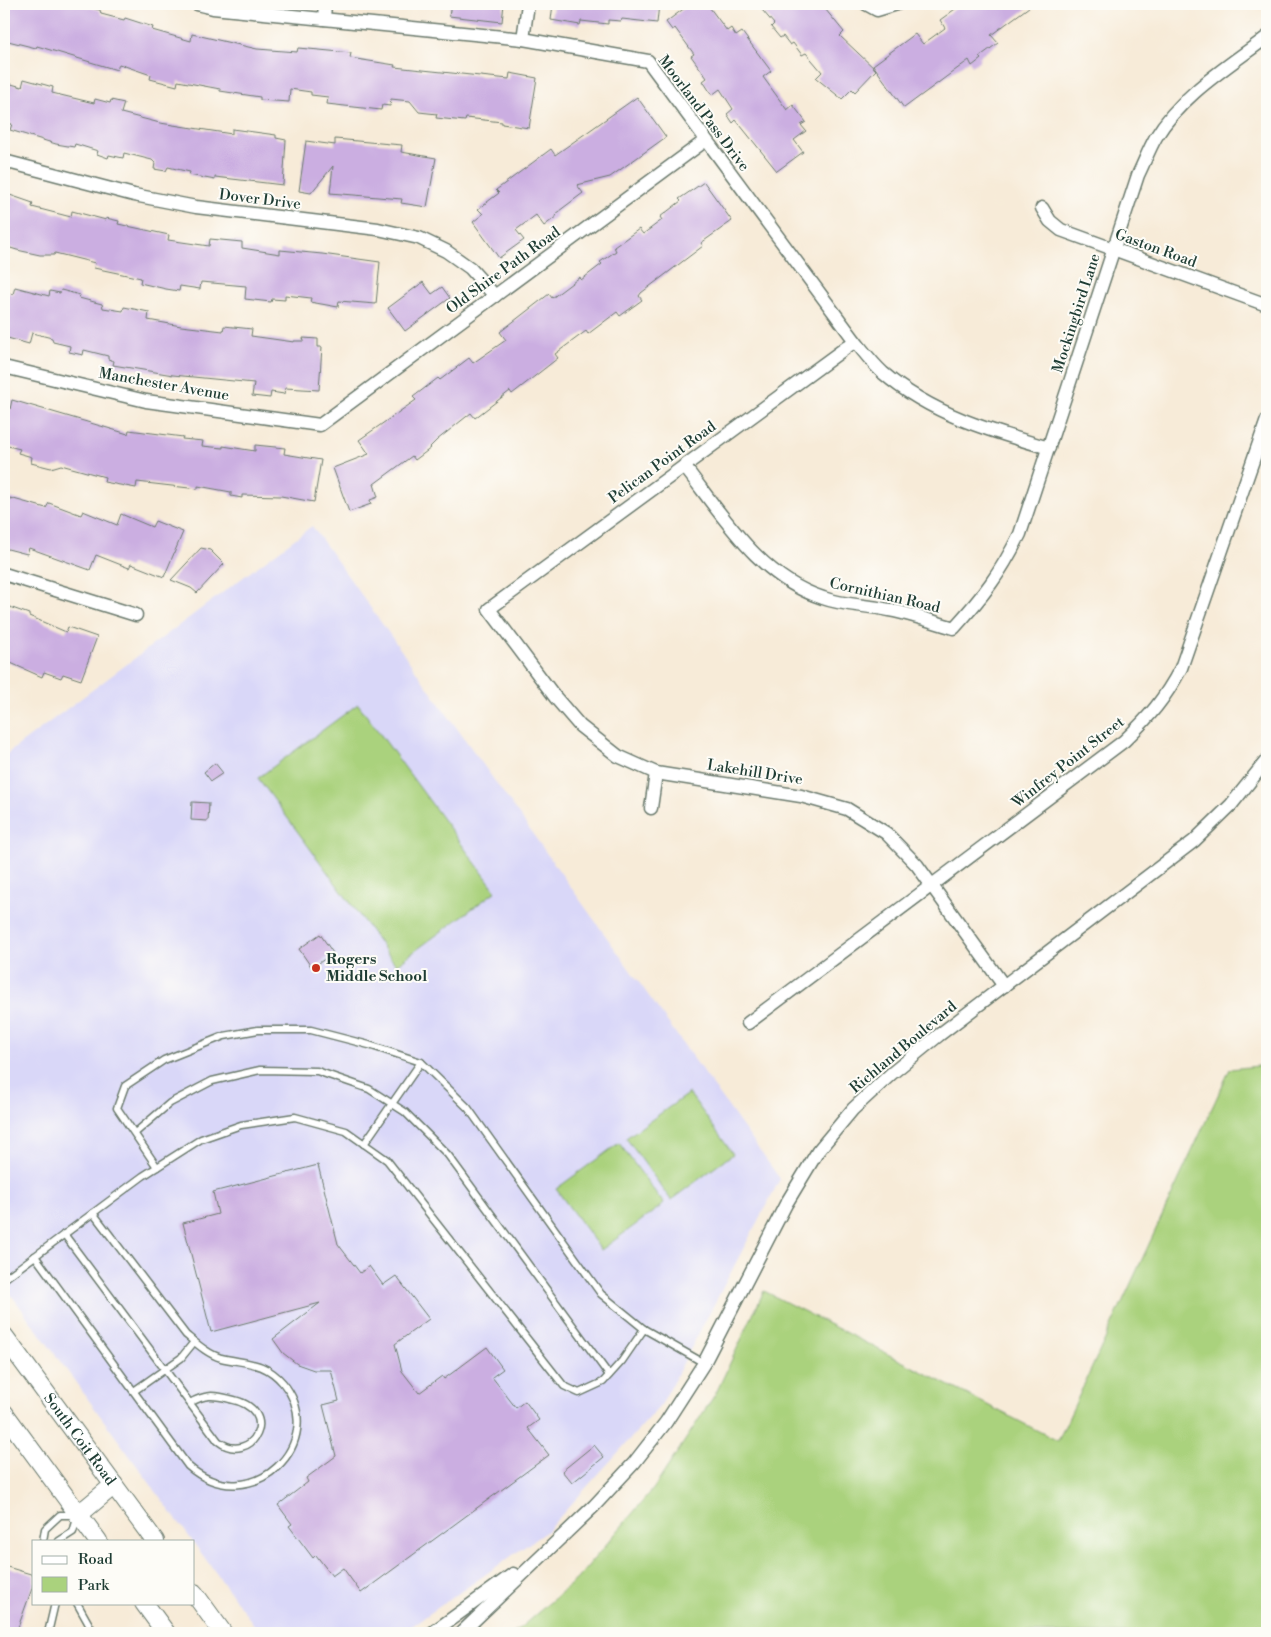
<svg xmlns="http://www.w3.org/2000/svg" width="1271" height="1637" font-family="'Libre Bodoni',serif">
<rect width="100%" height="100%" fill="#fdfcf7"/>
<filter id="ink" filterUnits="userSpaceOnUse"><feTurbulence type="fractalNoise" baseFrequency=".02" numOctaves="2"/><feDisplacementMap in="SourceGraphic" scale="10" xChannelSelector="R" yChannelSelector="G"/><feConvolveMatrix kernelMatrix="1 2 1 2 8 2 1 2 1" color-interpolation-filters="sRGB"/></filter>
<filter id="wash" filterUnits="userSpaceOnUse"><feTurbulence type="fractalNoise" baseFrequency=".0096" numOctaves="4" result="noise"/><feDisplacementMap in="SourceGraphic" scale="20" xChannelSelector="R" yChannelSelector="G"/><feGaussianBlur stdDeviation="1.12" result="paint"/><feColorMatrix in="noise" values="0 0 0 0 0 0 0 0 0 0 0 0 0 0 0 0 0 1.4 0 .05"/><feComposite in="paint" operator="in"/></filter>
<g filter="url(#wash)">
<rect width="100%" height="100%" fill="#f7ebd8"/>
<!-- built -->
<polygon fill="#d9d7f8" points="312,526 780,1179 661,1405 547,1531 402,1633 260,1633 4,1285 4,756"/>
<!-- green -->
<g fill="#aad27d" stroke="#648858">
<polygon points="358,704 496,891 396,965 258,778"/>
<polygon points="1267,1065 1267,1633 514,1633 577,1579 654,1488 716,1393 764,1291 1058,1441 1230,1069"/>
<polygon points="689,1093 733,1154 671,1200 626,1138"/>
<polygon points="619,1143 664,1204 601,1250 556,1189"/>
</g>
<g id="blocks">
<!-- building -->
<g fill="#cbaee1">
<polygon points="4,4 76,4 100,10 101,14 124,20 125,18 153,27 152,30 191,41 192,34 257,49 297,52 298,48 351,53 350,58 395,65 394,67 509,79 510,73 537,78 529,128 502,124 502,122 466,118 465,121 436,118 437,114 419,112 410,101 391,99 390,106 382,105 381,110 327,104 328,97 311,95 311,92 290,89 289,102 260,100 260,97 220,91 220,89 178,81 177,86 150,79 151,75 119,64 117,70 37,46 36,48 4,40"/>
<polygon points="451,4 504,4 502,22 449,16"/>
<polygon points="553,4 659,4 657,23 622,19 621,21 608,20 608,24 581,21 580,25 551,20"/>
<polygon points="690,4 707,4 727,31 731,28 736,36 742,32 771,71 763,77 787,110 793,105 806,122 801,125 806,131 794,140 803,152 777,171 736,120 733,123 727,114 733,109 720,89 712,95 703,81 707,78 691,56 694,54 675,28 672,30 666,22"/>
<polygon points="757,4 821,4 844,32 840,36 876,70 855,92 852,89 842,99 816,78 822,72 806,53 802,55 793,43 790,45 783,36 780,38 771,27 774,24"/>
<polygon points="962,4 1033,4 991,35 998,43 979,57 981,59 972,66 969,60 904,108 873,65 915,34 923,44 945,28 940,20"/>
<polygon points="24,79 53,87 52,93 94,103 95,99 110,103 111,100 124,103 121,113 160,123 232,134 232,129 276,135 276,138 286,140 283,185 215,177 215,180 189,175 190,172 168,167 166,171 154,169 155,163 152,160 124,153 123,158 109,155 108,158 97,154 98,151 75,144 74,147 56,144 10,130 12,124 4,122 4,82 22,87"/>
<polygon points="637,97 666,137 610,177 577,185 583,193 555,214 557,216 544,226 536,215 516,230 524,240 499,258 473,222 483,214 478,209 499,193 496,190 551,149 555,155"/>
<polygon points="335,139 402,145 401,152 436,158 427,207 401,203 402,199 330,193 333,166 311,193 299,191 306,141 335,145"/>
<polygon points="704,182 732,221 701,243 703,246 641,293 639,296 642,300 620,316 617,312 588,334 586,331 555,354 558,358 512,394 510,391 475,418 471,413 437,440 430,447 431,448 415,460 412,456 374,484 378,497 370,500 371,504 349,512 333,468 369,454 359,440 416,400 413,397 438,378 440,380 469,358 473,363 506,340 500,332 549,294 552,298 580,277 581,280 602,264 600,262 616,251 614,247 639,229 643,234 662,220 660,217 681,201 679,199"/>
<polygon points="4,193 33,203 32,207 71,217 72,211 106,220 106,218 119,221 118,224 169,235 168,240 209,246 210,239 242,242 242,248 280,254 280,250 322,254 380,262 376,304 339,301 338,307 310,302 311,298 285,295 285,300 272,299 271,302 245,299 246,286 201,282 200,289 180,286 179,291 166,289 140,283 141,278 94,268 95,263 55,253 54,255 40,255 17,250 4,246"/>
<polygon points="423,282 432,294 442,287 450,298 405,331 388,308"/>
<polygon points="15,287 49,296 50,291 60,293 61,290 80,295 79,298 102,304 103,308 123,311 124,307 149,312 148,320 181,326 223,331 224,326 252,329 251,336 294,342 294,341 304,341 303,338 318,339 318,347 322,347 319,390 285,388 284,394 271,392 270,398 252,396 254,383 173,375 113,365 114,361 108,359 108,356 84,350 83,355 69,352 70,346 53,342 52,338 32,333 29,344 4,337 4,292 13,294"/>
<polygon points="12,400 128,434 129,430 183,437 182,439 203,441 202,446 223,448 223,446 255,451 255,445 285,448 284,454 321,460 314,502 281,496 242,495 242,498 231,496 231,492 198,486 198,489 137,482 136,488 104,482 105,477 61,465 51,468 31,463 32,457 18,453 20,449 4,445 4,408 10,409"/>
<polygon points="10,498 46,508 49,503 81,515 83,511 117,525 121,514 152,527 155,521 183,532 164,577 131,564 129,568 96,555 90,570 29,548 27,554 4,548 4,521"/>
<polygon points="201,548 210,550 224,564 197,593 191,588 171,580"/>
<polygon points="4,605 29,614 29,616 66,632 68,627 97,637 81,680 63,674 61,678 44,672 42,677 4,660"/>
<polygon points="215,763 223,773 211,781 204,772"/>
<polygon points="192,802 209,803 208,821 191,820"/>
<polygon points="320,934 333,953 312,968 299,949"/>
<polygon points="318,1165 338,1244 360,1273 369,1266 383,1285 396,1276 429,1319 395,1344 402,1371 419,1393 442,1376 444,1379 487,1347 503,1369 492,1377 516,1408 525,1401 539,1420 528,1428 549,1455 361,1593 343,1568 332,1576 316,1555 313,1558 289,1526 292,1524 278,1505 308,1482 306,1478 336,1456 323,1405 339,1401 331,1370 314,1370 297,1364 283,1353 273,1339 320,1303 211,1332 183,1223 218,1214 213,1192"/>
<polygon points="594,1445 604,1457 572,1483 562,1471"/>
<polygon points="4,1566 34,1575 34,1583 16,1633 4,1633"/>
</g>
</g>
</g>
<g filter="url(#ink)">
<use href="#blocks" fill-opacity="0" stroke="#6b7a6d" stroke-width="1"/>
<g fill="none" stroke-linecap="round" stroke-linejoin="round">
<defs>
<g id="lane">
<polyline points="135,1133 170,1103 212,1081 260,1070 317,1071 369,1089 405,1112 448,1155 609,1375"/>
<polyline points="364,1144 421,1062"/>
<polyline points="157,1167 117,1108 125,1086 164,1060 224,1036 258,1030 311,1030 369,1045 421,1062 468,1108 601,1294 644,1329"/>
<path d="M64,1234L218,1441C251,1467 285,1410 230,1399C214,1395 205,1394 190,1403"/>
<path d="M35,1256L188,1466C251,1521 331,1441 283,1383C264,1361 247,1364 221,1358C208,1354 197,1344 186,1335L93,1213"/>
<polyline points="4,1279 143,1176 201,1139 241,1125 295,1117 346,1131 387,1160 564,1386 579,1393 603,1382 622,1361 644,1329 704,1363"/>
<polyline points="134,1391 181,1358 194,1342"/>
<polyline points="43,1541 45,1529 60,1515 78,1515 73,1532 59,1541"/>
<polyline points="77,1603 91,1628 90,1633"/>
<polyline points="48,1633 55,1603"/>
</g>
<g id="street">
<path d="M197,4L213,8L523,39L648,61L855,341C864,352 873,364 883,373C931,414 990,431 1049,448"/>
<polyline points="866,4 877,10 897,4"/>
<polyline points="324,19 325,4"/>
<polyline points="523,39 528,4"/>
<polyline points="4,161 134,195 196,207 378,229 419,238 446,251 470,268 495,296"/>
<polyline points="1042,208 1050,221 1061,230 1267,305"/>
<polyline points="855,341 489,609 555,697 580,726 618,756 656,773 801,796 847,809 886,833 917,865 1004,986"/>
<polyline points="4,367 146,401 320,425 706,140"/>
<path d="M684,466C723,516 760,578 823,598C842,605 864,605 884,609C908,613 931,621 954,628C984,595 1000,574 1020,534L1138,175C1144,163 1149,149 1156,137C1181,95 1229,66 1267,37"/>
<polyline points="4,574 136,615"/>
<polyline points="651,808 656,773"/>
<path d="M748,1023L1124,741C1150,716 1164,700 1181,668L1267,420"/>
<polyline points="432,1633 513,1574"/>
<polyline points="461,1633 594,1506 634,1463 666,1422 704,1363 786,1204 818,1151 853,1109 891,1074 939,1035 1194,841 1231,805 1267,760"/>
</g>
<g id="secondary">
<path id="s1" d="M4,1336L155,1541"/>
<polyline points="4,1413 98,1541"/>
<polyline points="78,1515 114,1485"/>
<polyline points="194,1593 223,1633"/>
<polyline points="144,1603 166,1633"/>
</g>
</defs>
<!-- lane casing -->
<use href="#lane" stroke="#6b7a6d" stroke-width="9"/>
<!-- street casing -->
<use href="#street" stroke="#6b7a6d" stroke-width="15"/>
<!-- secondary casing -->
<use href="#secondary" stroke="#6b7a6d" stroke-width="20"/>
<!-- lane -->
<use href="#lane" stroke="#fff" stroke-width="6"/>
<!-- street -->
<use href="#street" stroke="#fff" stroke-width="12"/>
<!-- secondary -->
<use href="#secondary" stroke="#fff" stroke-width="18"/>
</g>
</g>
<!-- markers -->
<circle fill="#c8321e" stroke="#fdfcf7" stroke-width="2" cx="316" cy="968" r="5"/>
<g text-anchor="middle" stroke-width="4" stroke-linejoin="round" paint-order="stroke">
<!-- street labels -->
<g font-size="15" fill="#1f3d34" stroke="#fdfcf7">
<text transform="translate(704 113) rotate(53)" y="5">Moorland Pass Drive</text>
<text transform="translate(260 199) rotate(7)" y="5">Dover Drive</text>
<text transform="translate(1156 248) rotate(20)" y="5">Gaston Road</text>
<text transform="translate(503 270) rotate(-36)" y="5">Old Shire Path Road</text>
<text transform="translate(1076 313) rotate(-72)" y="5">Mockingbird Lane</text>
<text transform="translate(164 384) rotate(10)" y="5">Manchester Avenue</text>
<text transform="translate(662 462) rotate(-36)" y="5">Pelican Point Road</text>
<text transform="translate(885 595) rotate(13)" y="5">Cornithian Road</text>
<text transform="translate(1068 762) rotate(-38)" y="5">Winfrey Point Street</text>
<text transform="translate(755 772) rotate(9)" y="5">Lakehill Drive</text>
<text transform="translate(903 1047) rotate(-40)" y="5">Richland Boulevard</text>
<text dy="5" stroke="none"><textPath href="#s1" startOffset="128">South Coit Road</textPath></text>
</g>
<!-- poi labels -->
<g font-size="15" font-weight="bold" fill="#1f3d34" stroke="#fdfcf7" text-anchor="start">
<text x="326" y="964">Rogers<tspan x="326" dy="17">Middle School</tspan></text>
</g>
</g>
<!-- margin -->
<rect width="1271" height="1637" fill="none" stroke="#fdfcf7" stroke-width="20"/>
<!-- legend -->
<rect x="32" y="1540" width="162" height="65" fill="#fdfcf7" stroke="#a4b0a9"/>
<rect x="42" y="1556" width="25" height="8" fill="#ffffff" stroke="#a4b0a9"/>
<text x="78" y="1564" font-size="15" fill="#1f3d34">Road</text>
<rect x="42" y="1577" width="25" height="15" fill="#aad27d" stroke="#a4b0a9"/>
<text x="78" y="1590" font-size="15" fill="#1f3d34">Park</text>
</svg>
